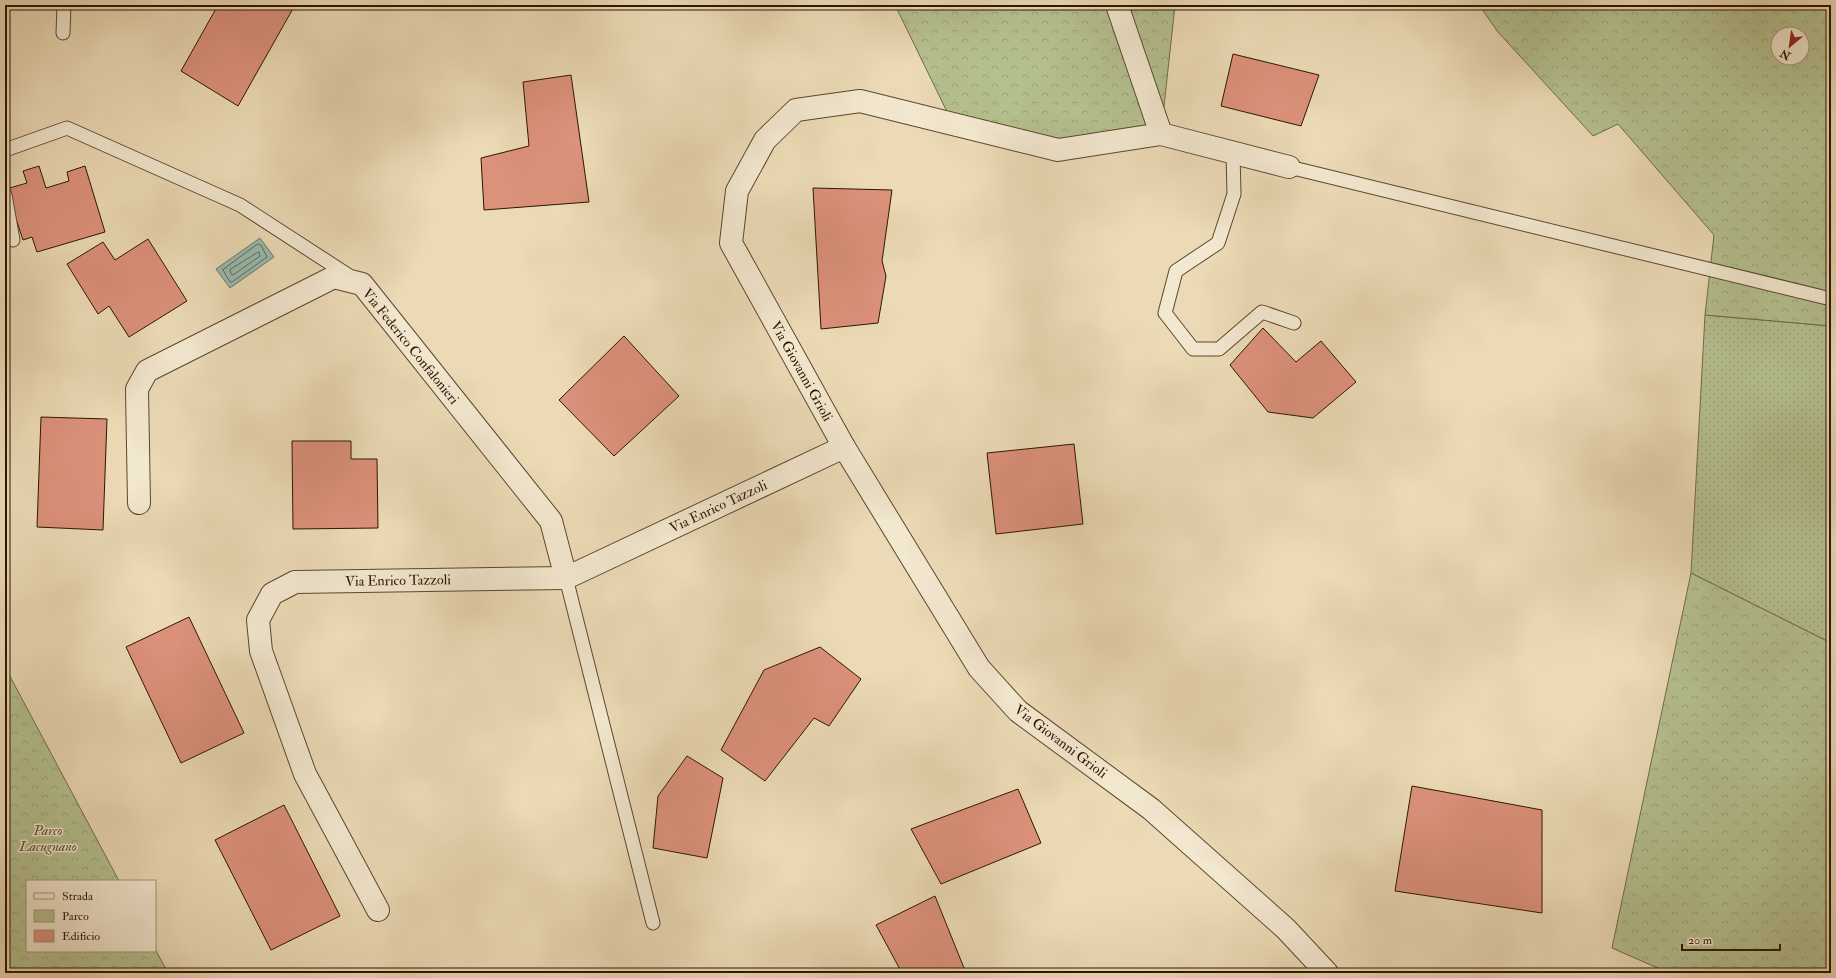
<svg xmlns="http://www.w3.org/2000/svg" width="1836" height="978" font-family="'IM FELL Double Pica',serif">
<defs>
<pattern id="green-dots" width="8" height="8" patternUnits="userSpaceOnUse"><rect width="8" height="8" fill="#b5c08f"/><path d="M2 2h.1M6 6h.1" fill="none" stroke="#9ca47a" stroke-width="1.8" stroke-linecap="round"/></pattern>
<pattern id="forest-crowns" width="20" height="18" patternUnits="userSpaceOnUse"><rect width="20" height="18" fill="#b5c08f"/><path d="M2 6a3 3 0 1 1 6 0M12 15a3 3 0 1 1 6 0" fill="none" stroke="#9ca47a"/></pattern>
</defs>
<rect width="100%" height="100%" fill="#ebdab5"/>
<filter id="stains"><feTurbulence type="fractalNoise" baseFrequency=".005" numOctaves="4"/><feColorMatrix values="0 0 0 0 .2 0 0 0 0 .09 0 0 0 0 .02 0 0 0 .5 -.17"/></filter>
<radialGradient id="worn" r=".72"><stop offset=".6" stop-color="#630" stop-opacity="0"/><stop offset="1" stop-color="#630" stop-opacity=".3"/></radialGradient>
<!-- green -->
<polygon fill="url(#green-dots)" stroke="#706b48" points="1705,315 1831,326 1831,643 1691,573"/>
<!-- forest -->
<g fill="url(#forest-crowns)" stroke="#706b48" fill-rule="evenodd">
<polygon points="895,5 1175,5 1161,134 1058,150 953,124"/>
<path d="M1479,5H1831V326L1705,315L1714,235L1618,124L1593,136L1498,32ZM1778,34H1802V58H1778Z"/>
<polygon points="1691,573 1831,643 1831,973 1669,973 1612,948"/>
<polygon points="5,667 119,881 27,881 27,951 155,951 155,949 168,973 5,973"/>
</g>
<!-- water -->
<polygon fill="#98bab0" stroke="#6d786a" points="260,238 274,257 230,288 216,269"/>
<g fill="none" stroke-linecap="round" stroke-linejoin="round">
<!-- shore -->
<g stroke="#626858" stroke-width="1">
<polygon points="258,244 261,245 267,257 232,282 230,282 223,270"/>
<polygon points="259,252 260,256 233,275 231,274 230,270"/>
</g>
</g>
<!-- building -->
<g fill="#dc917a" stroke="#2c1600">
<polygon points="218,5 295,5 238,106 181,71"/>
<polygon points="1233,54 1319,75 1301,126 1221,106"/>
<polygon points="571,75 589,202 484,210 481,158 529,146 523,82"/>
<polygon points="39,166 46,188 69,181 67,172 85,166 105,232 37,252 32,237 23,240 6,189 27,183 23,171"/>
<polygon points="813,188 892,190 882,261 886,276 878,323 821,329"/>
<polygon points="148,239 187,301 129,337 109,306 98,314 67,264 103,242 115,260"/>
<polygon points="1263,328 1296,362 1321,341 1356,382 1313,418 1268,412 1230,365"/>
<polygon points="624,336 679,396 614,456 559,400"/>
<polygon points="41,417 107,419 103,530 37,527"/>
<polygon points="292,441 351,441 351,459 377,459 378,528 293,529"/>
<polygon points="1074,444 1083,524 996,534 987,453"/>
<polygon points="189,617 244,733 181,763 126,647"/>
<polygon points="820,647 861,679 829,726 814,718 765,781 721,750 764,670"/>
<polygon points="687,756 723,778 707,858 653,848 658,796"/>
<polygon points="1412,786 1542,810 1542,913 1395,891"/>
<polygon points="1018,789 1041,843 941,884 911,829"/>
<polygon points="284,805 340,916 271,950 215,840"/>
<polygon points="935,896 966,973 902,973 876,925"/>
</g>
<g fill="none" stroke-linecap="round" stroke-linejoin="round">
<defs>
<g id="lane">
<polyline points="63,33 64,5"/>
<polyline points="5,150 67,128 240,205 348,275"/>
<polyline points="1233,153 1234,194 1218,243 1176,271 1165,313 1193,349 1219,349 1262,312 1294,323"/>
<polyline points="1289,167 1831,299"/>
<polyline points="5,195 13,240"/>
<polyline points="566,578 653,923"/>
</g>
<g id="street">
<polyline points="1117,5 1161,134 1058,150 860,101 796,110 765,140 737,191 731,243 844,447 979,668 1018,711 1151,809 1286,929 1327,973"/>
<polyline points="1161,134 1289,167"/>
<polyline points="139,503 137,389 147,371 334,277 362,284 551,521 566,578"/>
<polyline points="378,910 305,774 261,651 258,620 272,594 295,582 566,578 844,447"/>
</g>
</defs>
<!-- lane casing -->
<use href="#lane" stroke="#5c472d" stroke-width="15"/>
<!-- street casing -->
<use href="#street" stroke="#5c472d" stroke-width="24"/>
<!-- lane -->
<use href="#lane" stroke="#f2e7cf" stroke-width="13"/>
<!-- street -->
<use href="#street" stroke="#f2e7cf" stroke-width="22"/>
</g>
<g text-anchor="middle" stroke-width="3" stroke-linejoin="round" paint-order="stroke">
<!-- street labels -->
<g font-size="14" fill="#2c1600" stroke="#f2e7cf">
<text transform="translate(411 346) rotate(51)" y="5">Via Federico Confalonieri</text>
<text transform="translate(802 371) rotate(61)" y="5">Via Giovanni Grioli</text>
<text transform="translate(718 506) rotate(-25)" y="5">Via Enrico Tazzoli</text>
<text transform="translate(398 580) rotate(-1)" y="5">Via Enrico Tazzoli</text>
<text transform="translate(1061 741) rotate(37)" y="5">Via Giovanni Grioli</text>
</g>
<!-- park labels -->
<g font-size="14" font-style="italic" fill="#55492b" stroke="#f2e7cf">
<text x="48" y="835">Parco<tspan x="48" dy="16">Lacugnano</tspan></text>
</g>
</g>
<!-- margin -->
<rect width="1836" height="978" fill="none" stroke="#ebdab5" stroke-width="20"/>
<rect x="6" y="6" width="1824" height="966" fill="none" stroke="#2c1600" stroke-width="2"/>
<rect x="10" y="10" width="1816" height="958" fill="none" stroke="#2c1600"/>
<!-- legend -->
<rect x="26" y="880" width="130" height="72" fill="#f2e7cf" stroke="#a3937c"/>
<rect x="34" y="893" width="20" height="6" fill="#f2e7cf" stroke="#a3937c"/>
<text x="62" y="900" font-size="12" fill="#2c1600">Strada</text>
<rect x="34" y="910" width="20" height="12" fill="#b5c08f" stroke="#a3937c"/>
<text x="62" y="920" font-size="12" fill="#2c1600">Parco</text>
<rect x="34" y="930" width="20" height="12" fill="#dc917a" stroke="#a3937c"/>
<text x="62" y="940" font-size="12" fill="#2c1600">Edificio</text>
<!-- north arrow -->
<g transform="translate(1790 46) rotate(209)"><circle r="19" fill="#f2e7cf" stroke="#a3937c"/>
<path d="M0-3L7 15L0 10L-7 15Z" fill="#8f2418"/>
<text y="-6" font-size="11" font-weight="bold" text-anchor="middle" fill="#2c1600">N</text>
</g>
<!-- scale -->
<path d="M1682 944v6h98v-6" fill="none" stroke="#2c1600" stroke-width="2"/>
<text x="1688" y="944" font-size="12" fill="#2c1600" stroke="#f2e7cf" stroke-width="3" paint-order="stroke">20 m</text>
<rect width="100%" height="100%" filter="url(#stains)"/>
<rect width="100%" height="100%" fill="url(#worn)"/>
</svg>
